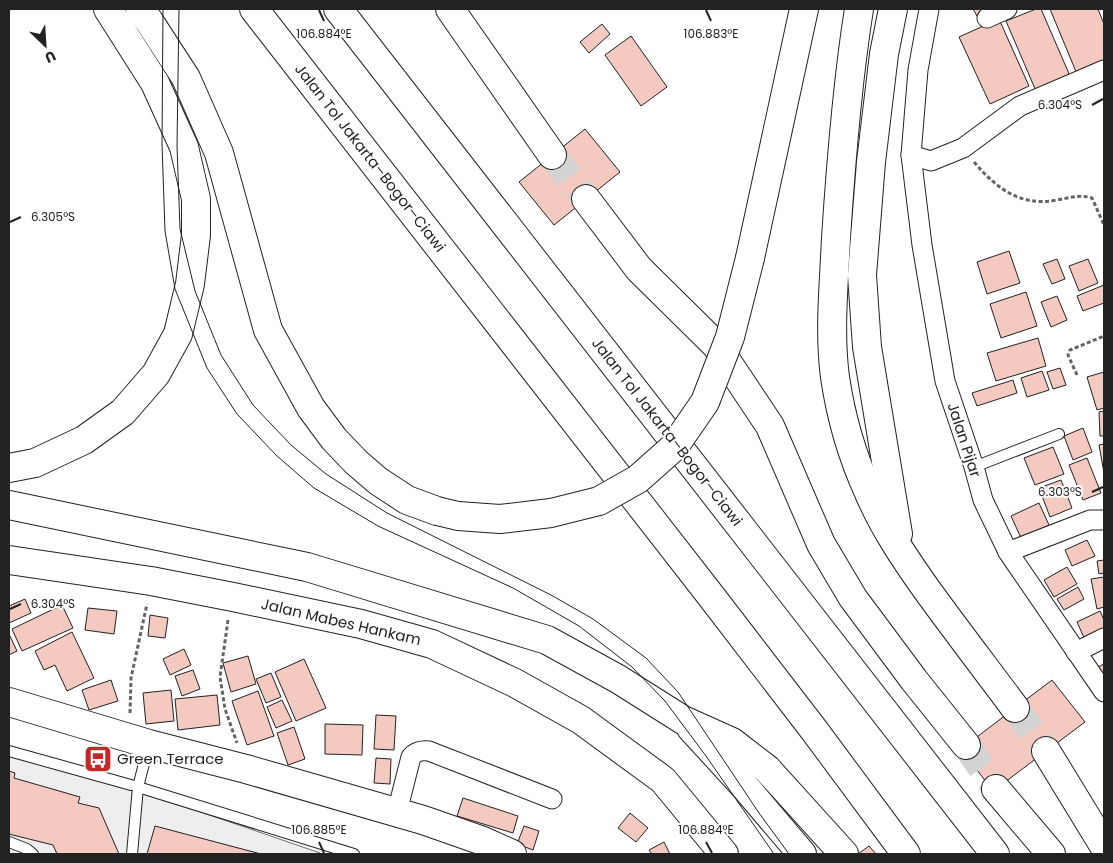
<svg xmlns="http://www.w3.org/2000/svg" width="1113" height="863" font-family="Poppins,sans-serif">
<rect width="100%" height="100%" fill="#fff"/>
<!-- green -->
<polygon fill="#eee" stroke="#6f6f6f" points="9,756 137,790 323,854 9,854"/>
<!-- building -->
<g fill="#f3c9c0" stroke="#222">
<polygon points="973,9 990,9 977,16"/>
<polygon points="1036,9 1041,9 1070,76 1036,91 1006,21"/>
<polygon points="1050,9 1098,9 1104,24 1104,62 1077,74"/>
<polygon points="999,19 1029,86 990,104 959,37"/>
<polygon points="602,24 610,34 589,53 580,42"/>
<polygon points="631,36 667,87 641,106 605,55"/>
<polygon points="585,129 620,172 554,225 519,182"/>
<polygon points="1009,251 1020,283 987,294 977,262"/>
<polygon points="1057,259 1065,279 1052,284 1043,264"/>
<polygon points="1088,259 1098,283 1079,291 1069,266"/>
<polygon points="1104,285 1104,303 1083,311 1077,296"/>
<polygon points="1026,292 1037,326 1001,338 990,304"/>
<polygon points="1057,296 1067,320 1051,327 1041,302"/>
<polygon points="1038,338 1046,366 996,381 987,353"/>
<polygon points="1060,368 1066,385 1053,389 1047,372"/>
<polygon points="1042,371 1049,390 1027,397 1021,378"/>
<polygon points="1104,372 1104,408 1097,410 1087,377"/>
<polygon points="1013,380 1017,393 977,406 972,393"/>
<polygon points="1104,411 1104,436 1100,436 1099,412"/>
<polygon points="1083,428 1092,452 1073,460 1064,436"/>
<polygon points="1104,444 1104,473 1099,445"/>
<polygon points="1053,447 1064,474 1035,485 1024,458"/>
<polygon points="1087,458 1101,493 1083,500 1069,465"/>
<polygon points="1061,480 1072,508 1050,517 1039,488"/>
<polygon points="1039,503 1049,525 1021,538 1011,516"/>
<polygon points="1087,540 1095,556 1072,566 1065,550"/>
<polygon points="1104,560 1104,573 1099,574 1097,561"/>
<polygon points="1067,567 1077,584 1054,597 1044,580"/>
<polygon points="1104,577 1104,607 1097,609 1091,579"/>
<polygon points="1078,587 1084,599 1064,610 1057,599"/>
<polygon points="25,599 31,613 9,623 9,606"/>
<polygon points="62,605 73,628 22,651 12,629"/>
<polygon points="88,608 117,611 114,634 85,630"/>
<polygon points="1100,611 1104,620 1104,630 1085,640 1077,622"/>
<polygon points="150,615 168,618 165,638 148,636"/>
<polygon points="72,632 94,678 67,691 55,665 44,670 35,651"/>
<polygon points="9,634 17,651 9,655"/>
<polygon points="184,649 191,665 170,675 163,659"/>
<polygon points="248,656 256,684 231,692 223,663"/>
<polygon points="304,659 326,708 296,721 275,672"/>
<polygon points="1104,664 1104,682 1098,667"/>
<polygon points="193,670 200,689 182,696 175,676"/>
<polygon points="271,673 281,697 266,703 256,679"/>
<polygon points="111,680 118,701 89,710 82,690"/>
<polygon points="1052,680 1085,722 993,791 961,749"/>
<polygon points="171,690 174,721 146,724 143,693"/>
<polygon points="258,691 274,736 247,745 232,701"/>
<polygon points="217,695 220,725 178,730 175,699"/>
<polygon points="282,700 292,721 276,728 267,707"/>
<polygon points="376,715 396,716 394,750 374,749"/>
<polygon points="325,724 363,725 362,755 325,754"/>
<polygon points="294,727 305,759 288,765 277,733"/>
<polygon points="376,758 391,759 390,784 374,783"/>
<polygon points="9,771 15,773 14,778 80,797 78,803 99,808 119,854 57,854 53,845 9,834"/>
<polygon points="463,798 518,816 513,833 457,816"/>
<polygon points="630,813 648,828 636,842 618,828"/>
<polygon points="155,826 261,854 147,854"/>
<polygon points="524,826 539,831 533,850 517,844"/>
<polygon points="664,842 670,854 652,854 649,850"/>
<polygon points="869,846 876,854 858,854"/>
</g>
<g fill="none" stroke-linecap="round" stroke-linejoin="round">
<!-- motorway-tunnel -->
<g stroke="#d3d3d3" stroke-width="28" stroke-dasharray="28 14" stroke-linecap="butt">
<polyline points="552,155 586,199"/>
<polyline points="1015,708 1046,751"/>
<polyline points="966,745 996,789"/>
</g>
<defs>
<g id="service">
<polyline points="974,467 1059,434"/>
<polyline points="9,751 131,785"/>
<polyline points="138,787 354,854"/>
<polyline points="9,842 27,849 33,854"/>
<polyline points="132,854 138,787 149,744"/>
</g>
<g id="minor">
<polyline points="929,9 918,70 911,155 922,245 945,381 974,467 983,500 1008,552 1104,692"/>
<polyline points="987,18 1007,9"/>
<polyline points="911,155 931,161 963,148 1020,106 1104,70"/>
<polyline points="1008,552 1090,520 1104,520"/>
<polyline points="1076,652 1104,638"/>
<path d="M397,812L411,757C416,751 421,750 429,751L552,799"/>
</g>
<g id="primary">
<polyline points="9,560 151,581 233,597 361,624 432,644 515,683 581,720 663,780 724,854"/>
<polyline points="9,702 149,744 246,769 423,820 483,841 512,854"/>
</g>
<g id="motorway">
<polyline points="140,9 149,21 186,78 219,153 268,330 311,408 334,439 356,462 378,481 407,500 437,511"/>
<polyline points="254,9 711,596 814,730 906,854"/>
<polyline points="338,9 995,854"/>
<polyline points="450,9 552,155"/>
<path d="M859,9C847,84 841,161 836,238C834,284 829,332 835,377C841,418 852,456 869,493C884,528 905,559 927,590C956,630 986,669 1015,708"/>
<polyline points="893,9 884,54 871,162 862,275 867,347 898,534"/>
<polyline points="586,199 639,269 716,345 770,426 821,544 853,598 914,680 966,745"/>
<polyline points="750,258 804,9"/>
<polyline points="9,468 35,463 84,440 123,412 156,374 178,334 190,284 196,235 196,199 184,147 155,83 108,9"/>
<polyline points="9,505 307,567 547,640 618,679 683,720 732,742 767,769 844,854"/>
<polyline points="691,728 746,788 802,854"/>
<polyline points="1046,751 1104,846"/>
<polyline points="996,789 1051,854"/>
</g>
</defs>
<!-- service casing -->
<use href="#service" stroke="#222" stroke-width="12"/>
<!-- minor casing -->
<use href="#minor" stroke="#222" stroke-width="21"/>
<!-- primary casing -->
<use href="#primary" stroke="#222" stroke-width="30"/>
<!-- motorway casing -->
<use href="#motorway" stroke="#222" stroke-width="30"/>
<!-- path -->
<g stroke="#646464" stroke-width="3" stroke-dasharray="4 2.5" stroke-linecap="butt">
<path d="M974,162C997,189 1021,207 1057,200C1070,198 1079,194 1092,198L1104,225"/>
<polyline points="1077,375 1068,355 1070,350 1104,336"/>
<polyline points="228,620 220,677 225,709 237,743"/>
<polyline points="130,713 131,678 147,604"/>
</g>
<!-- service -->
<use href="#service" stroke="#fff" stroke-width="10"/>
<!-- minor -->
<use href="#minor" stroke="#fff" stroke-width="19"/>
<!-- primary -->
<use href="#primary" stroke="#fff" stroke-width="28"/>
<!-- motorway -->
<use href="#motorway" stroke="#fff" stroke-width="28"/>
<!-- tram -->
<g stroke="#222" stroke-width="1">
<polyline points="163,9 162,144 165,231 175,289 207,368 237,414 277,456 314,488 378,526 513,588 579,626 632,667 665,701 706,756 774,854"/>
<polyline points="179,9 177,146 180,229 195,291 221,355 253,405 291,445 326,474 387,513 551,595 593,619 646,658 678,692 759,813 789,854"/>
</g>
<defs>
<polyline id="motorway-bridge" points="437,511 458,516 500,519 551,513 599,501 638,479 674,447 705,402 730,337 750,258"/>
</defs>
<!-- motorway-bridge casing -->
<use href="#motorway-bridge" stroke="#222" stroke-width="30" stroke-linecap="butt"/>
<!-- motorway-bridge -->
<use href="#motorway-bridge" stroke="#fff" stroke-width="28"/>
</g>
<!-- ticks -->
<path fill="none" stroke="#222" stroke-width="2" d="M319,10L324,21M706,10L711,21M1092,105L1103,99M10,222L21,217M1092,492L1103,487M10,609L21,604M319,842L324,853M706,842L712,853"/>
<!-- icons -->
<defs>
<symbol id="bus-square" viewBox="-11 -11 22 22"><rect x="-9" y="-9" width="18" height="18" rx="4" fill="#c62828" stroke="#fff"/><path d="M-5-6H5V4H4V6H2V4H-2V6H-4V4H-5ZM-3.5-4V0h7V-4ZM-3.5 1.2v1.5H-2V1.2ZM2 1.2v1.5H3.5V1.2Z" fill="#fff"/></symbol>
</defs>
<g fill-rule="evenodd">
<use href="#bus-square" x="82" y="743" width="32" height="32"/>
</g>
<g text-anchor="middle" stroke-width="4" stroke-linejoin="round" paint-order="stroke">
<!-- street labels -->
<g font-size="15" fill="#222" stroke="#fff">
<text transform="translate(370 158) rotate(52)" y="5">Jalan Tol Jakarta–Bogor–Ciawi</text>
<text transform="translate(667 432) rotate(52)" y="5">Jalan Tol Jakarta–Bogor–Ciawi</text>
<text transform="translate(964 440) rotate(72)" y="5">Jalan Pijar</text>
<text transform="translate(341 622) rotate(13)" y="5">Jalan Mabes Hankam</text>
</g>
<!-- poi labels -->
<g font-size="15" fill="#222" stroke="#fff" text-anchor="start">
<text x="117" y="764">Green Terrace</text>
</g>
</g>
<g font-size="12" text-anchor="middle" fill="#222" stroke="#fff" stroke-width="4" stroke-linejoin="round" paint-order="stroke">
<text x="324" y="38">106.884°E</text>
<text x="711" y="38">106.883°E</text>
<text x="1060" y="109">6.304°S</text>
<text x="53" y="221">6.305°S</text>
<text x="1060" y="496">6.303°S</text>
<text x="53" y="608">6.304°S</text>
<text x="319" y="834">106.885°E</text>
<text x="706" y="834">106.884°E</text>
</g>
<!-- border -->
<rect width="1113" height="863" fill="none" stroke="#222222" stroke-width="20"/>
<!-- north arrow -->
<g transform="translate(45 45) rotate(155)" stroke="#ffffff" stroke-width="4" paint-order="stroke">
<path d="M0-4L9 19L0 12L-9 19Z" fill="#222222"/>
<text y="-8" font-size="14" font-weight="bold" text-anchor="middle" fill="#222222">U</text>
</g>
</svg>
